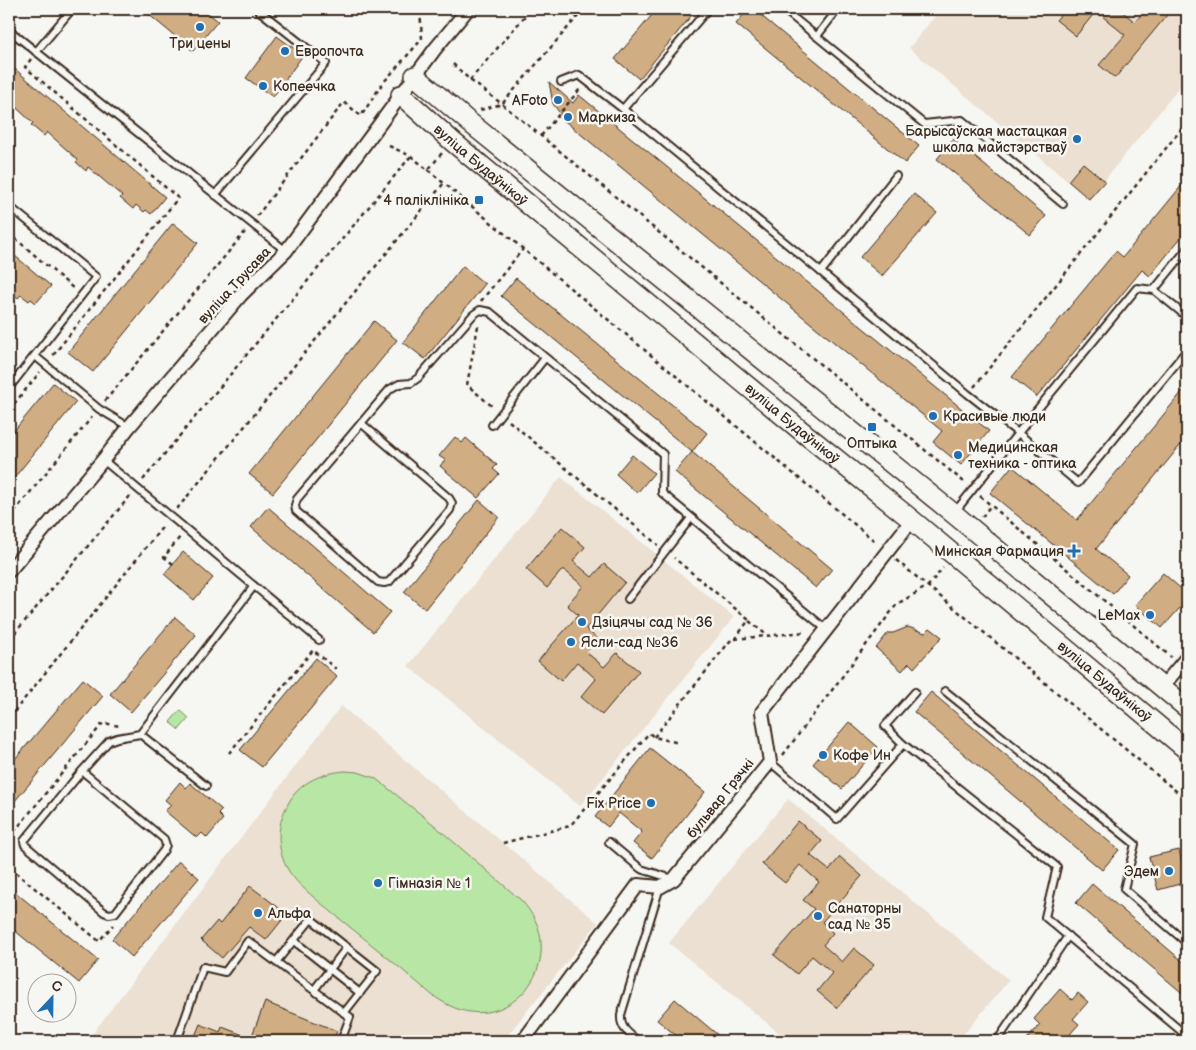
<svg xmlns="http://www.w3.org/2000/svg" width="1196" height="1050" font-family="'Balsamiq Sans',sans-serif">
<rect width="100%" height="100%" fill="#f6f6f2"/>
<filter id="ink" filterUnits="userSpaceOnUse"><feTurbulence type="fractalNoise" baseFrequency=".02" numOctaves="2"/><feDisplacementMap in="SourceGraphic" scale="10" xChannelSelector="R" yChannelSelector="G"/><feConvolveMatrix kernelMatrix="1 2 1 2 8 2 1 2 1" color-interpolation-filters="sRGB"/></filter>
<g filter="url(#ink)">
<!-- built -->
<g fill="#ebe0d1">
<polygon points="941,9 1187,9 1187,78 1089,199 909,48"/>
<polygon points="561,477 734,617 580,806 408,666"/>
<polygon points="341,706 598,923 503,1041 87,1041"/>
<polygon points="788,799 1009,980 958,1041 789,1041 669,943"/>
</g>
<!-- green -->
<g fill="#b8e6a4" stroke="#7a8861">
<polygon points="180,710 189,718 179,730 170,722"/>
<path d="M345,771L358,772L375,778L433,824L522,901C532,913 540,925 541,942C545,981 510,1018 470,1012C455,1010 444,1003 432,995C402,969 371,944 340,919C324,905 295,885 286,866C276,846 277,823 288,804C299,782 322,773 345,771Z"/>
</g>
<!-- building -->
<g fill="#d0ad83" stroke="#3b2a1e">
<polygon points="142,9 203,9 218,21 193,51"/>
<polygon points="657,9 697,9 639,79 615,59"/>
<polygon points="748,9 753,9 919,146 905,163 736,24"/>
<polygon points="1066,9 1119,9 1135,22 1146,9 1172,9 1115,78 1099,65 1125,35 1096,11 1076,36 1056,20"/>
<polygon points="277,36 303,55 273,97 246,78"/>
<polygon points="9,64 165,197 151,214 146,210 144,212 136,205 133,209 120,198 122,196 88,167 86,171 76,162 78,160 47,132 44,136 31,125 33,123 9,101"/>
<polygon points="549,82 573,103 579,95 989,431 961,465 933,442 942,431 561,118 562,116 553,104"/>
<polygon points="953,139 1046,216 1030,235 937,159"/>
<polygon points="1083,163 1105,181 1089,199 1068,181"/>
<polygon points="1187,179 1187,230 1150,276 1142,270 1037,397 1012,377 1116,251 1123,257"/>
<polygon points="914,194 937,213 882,276 860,257"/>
<polygon points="173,223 198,243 93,372 68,352"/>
<polygon points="9,251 51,286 36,303 31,299 29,301 21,295 18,298 9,290"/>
<polygon points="463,266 485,284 425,359 403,342"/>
<polygon points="516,278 707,433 692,452 501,296"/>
<polygon points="374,321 397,340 273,493 249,474"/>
<polygon points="53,383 76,402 9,484 9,437"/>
<polygon points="1187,386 1187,437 1096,549 1128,575 1113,594 990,493 1012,466 1077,520"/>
<polygon points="455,437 462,443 466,438 497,465 493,469 499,474 478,498 440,466 445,460 439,456"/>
<polygon points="692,452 832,569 816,588 675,472"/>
<polygon points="632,455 654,473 637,493 616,474"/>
<polygon points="479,500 499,517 425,609 404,592"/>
<polygon points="268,507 390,612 373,632 251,527"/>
<polygon points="562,527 585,547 573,561 592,577 604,564 625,582 586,629 598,639 586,652 604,667 617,653 639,671 602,715 581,697 596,679 577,662 561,681 538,661 578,615 567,605 583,586 563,569 547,588 526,569"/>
<polygon points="183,552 213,578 194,600 164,574"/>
<polygon points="1163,573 1187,594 1187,600 1162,628 1135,605"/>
<polygon points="175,617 196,635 131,712 110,694"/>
<polygon points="908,627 925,633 930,628 942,637 914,668 909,663 902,671 876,648 888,633 893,633"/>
<polygon points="316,658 337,677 262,767 240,750"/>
<polygon points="83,679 103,696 9,808 9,766"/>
<polygon points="931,692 1119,850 1102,870 914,712"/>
<polygon points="849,722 878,747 842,789 813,764"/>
<polygon points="650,748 705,792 652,858 633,843 642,832 619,813 608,827 595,817"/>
<polygon points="180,782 186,788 190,783 222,810 218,814 223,819 207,838 202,833 197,838 165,811 171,805 165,800"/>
<polygon points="798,821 822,841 810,855 829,870 840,857 862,876 822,922 833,933 823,945 842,962 854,948 874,965 837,1008 817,991 832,973 812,956 797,974 774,955 814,909 803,900 819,882 800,865 785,883 762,864"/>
<polygon points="1179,850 1187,882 1158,890 1149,857"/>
<polygon points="179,861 199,878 132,957 112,939"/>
<polygon points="1092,884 1187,965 1187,997 1076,903"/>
<polygon points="250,886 287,914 266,940 249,927 222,958 201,940 217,921 220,924"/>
<polygon points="9,887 98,960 79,983 9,926"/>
<polygon points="1060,989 1072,1000 1078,993 1088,1002 1073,1019 1079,1024 1064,1041 1025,1041 1040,1025 1034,1019"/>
<polygon points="675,999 725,1041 683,1041 657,1020"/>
<polygon points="265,1002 337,1031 333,1041 193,1041 200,1024 220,1032 222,1027 251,1038"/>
</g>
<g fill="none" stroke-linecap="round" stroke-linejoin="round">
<defs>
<g id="lane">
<polyline points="708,9 623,109 821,272 968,394 1018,433 954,513"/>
<polyline points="783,9 924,124 962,120 1063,204"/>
<polyline points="9,30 286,251"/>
<polyline points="817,36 838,9"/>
<polyline points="36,52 72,9"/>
<polyline points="561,82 579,75 623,109"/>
<polyline points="215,195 326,63 257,9"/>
<polyline points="9,206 96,277 9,388"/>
<polyline points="1187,249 1154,290 1137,288 1018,433 1078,483 1187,350"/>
<polyline points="821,272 896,176"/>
<polyline points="1154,290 1187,317"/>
<polyline points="35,356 99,409 129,427"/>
<polyline points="361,423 449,498 452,503 450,510 389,582 384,583 378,582 296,511 295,505 297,499 390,389 399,384 411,383 418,378 473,315 480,310 490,312 663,454 662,493 827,630"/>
<polyline points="492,425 545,358"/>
<polyline points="103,460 319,640"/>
<polyline points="628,599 691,518"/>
<polyline points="945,691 1135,844 1124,889 1187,943"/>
<polyline points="140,734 206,786"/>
<polyline points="903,744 885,726 915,692"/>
<polyline points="770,762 837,819 903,744 1057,867 1045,917 1187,1036"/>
<polyline points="82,771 164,839 166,845 164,850 115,913 109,914 104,912 25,845 24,841 82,771 109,741 117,738 140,734 254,586"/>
<polyline points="609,842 641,869 673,879"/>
<polyline points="294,941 360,993"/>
<polyline points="276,962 311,919 377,971 344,1013"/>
<polyline points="314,990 347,947"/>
<polyline points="177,1041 203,967 225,972 248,941 350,1017 341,1041"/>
<path d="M638,1041C628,1033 620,1028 621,1015L660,887"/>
<polyline points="997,1041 1068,936"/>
</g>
<g id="street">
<polyline points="9,571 103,460 129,427 241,295 286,251 435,49 468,9"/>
<polyline points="1163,686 1187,657"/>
<polyline points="523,1041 638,885 660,887 674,879 770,762 762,712 912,520"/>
</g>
<g id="secondary">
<polyline points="415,76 469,122 954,514 1187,708"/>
<path id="s1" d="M401,95L453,142L804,433L912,520L1187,750"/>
</g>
</defs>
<!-- lane casing -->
<use href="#lane" stroke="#3b2a1e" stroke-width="10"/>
<!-- street casing -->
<use href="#street" stroke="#3b2a1e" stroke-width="16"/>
<!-- secondary casing -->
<use href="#secondary" stroke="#3b2a1e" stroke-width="22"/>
<!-- path -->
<g stroke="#3b2a1e" stroke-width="2.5" stroke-dasharray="4 4" stroke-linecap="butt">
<polyline points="31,59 25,67 178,198 51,358"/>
<polyline points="453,64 470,80 502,104 964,482"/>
<polyline points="470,80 531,9"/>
<polyline points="480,110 502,104 584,9"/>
<polyline points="541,136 580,89"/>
<polyline points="389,146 411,156 428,170 442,153"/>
<polyline points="428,170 877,543"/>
<polyline points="257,216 344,102 361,116 382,84 422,39 420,9"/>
<polyline points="9,233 74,289"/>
<polyline points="481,301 523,249"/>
<polyline points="478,326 467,385 493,407"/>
<polyline points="974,387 1187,122"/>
<polyline points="105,401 245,232"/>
<polyline points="9,410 40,372"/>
<polyline points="509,421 658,545"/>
<polyline points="143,480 411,156"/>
<polyline points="980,496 1171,657"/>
<polyline points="177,509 444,183"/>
<polyline points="982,517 991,505"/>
<polyline points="9,518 92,417"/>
<polyline points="896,560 1187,800"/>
<polyline points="173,564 164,557 180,537 181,538"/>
<polyline points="749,621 768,636"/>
<polyline points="735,639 806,632"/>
<polyline points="9,640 130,496"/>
<polyline points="9,718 164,525"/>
<polyline points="654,737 730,641 734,640 749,620 674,558"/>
<polyline points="229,753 313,650 336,669"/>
<polyline points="783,755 897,604 928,586 943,568"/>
<polyline points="9,838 103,723 120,726"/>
<polyline points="503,843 570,826 649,733 654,737 679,743"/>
<polyline points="9,867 99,941 113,925"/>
<polyline points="647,1036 653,1041"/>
</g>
<!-- lane -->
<use href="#lane" stroke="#f6f6f2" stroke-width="6"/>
<!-- street -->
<use href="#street" stroke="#f6f6f2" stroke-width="12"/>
<!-- secondary -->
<use href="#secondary" stroke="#f6f6f2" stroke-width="19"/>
</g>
</g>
<!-- markers -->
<g fill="#1f6fb2" stroke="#f6f6f2" stroke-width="2">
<circle cx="200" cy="27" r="5"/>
<circle cx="285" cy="51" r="5"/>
<circle cx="263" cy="86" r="5"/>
<circle cx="558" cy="100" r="5"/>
<circle cx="568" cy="117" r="5"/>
<circle cx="1077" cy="139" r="5"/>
<rect x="474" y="195" width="10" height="10" rx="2.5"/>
<circle cx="933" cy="416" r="5"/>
<rect x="867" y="422" width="10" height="10" rx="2.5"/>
<circle cx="958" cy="455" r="5"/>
<path d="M1071.5 543.5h5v5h5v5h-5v5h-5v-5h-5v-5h5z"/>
<circle cx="1150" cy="615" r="5"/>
<circle cx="582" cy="622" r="5"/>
<circle cx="571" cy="642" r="5"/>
<circle cx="823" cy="755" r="5"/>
<circle cx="651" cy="803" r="5"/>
<circle cx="1169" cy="871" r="5"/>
<circle cx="378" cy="883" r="5"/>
<circle cx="258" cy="913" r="5"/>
<circle cx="818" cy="916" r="5"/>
</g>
<g text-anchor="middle" stroke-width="5" stroke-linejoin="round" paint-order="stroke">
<!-- poi labels -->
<g font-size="14" fill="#3b2a1e" stroke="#f6f6f2" text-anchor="start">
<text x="200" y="48" text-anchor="middle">Три цены</text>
<text x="295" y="56">Европочта</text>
<text x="273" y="91">Копеечка</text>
<text x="548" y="105" text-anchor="end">AFoto</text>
<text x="578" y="122">Маркиза</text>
<text x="1067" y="136" text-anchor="end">Барысаўская мастацкая<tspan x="1067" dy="16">школа майстэрстваў</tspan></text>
<text x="469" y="205" text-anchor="end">4 паліклініка</text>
<text x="943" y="421">Красивые люди</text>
<text x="872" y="448" text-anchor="middle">Оптыка</text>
<text x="968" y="452">Медицинская<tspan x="968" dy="16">техника - оптика</tspan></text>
<text x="1064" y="556" text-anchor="end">Минская Фармация</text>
<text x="1140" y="620" text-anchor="end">LeMax</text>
<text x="592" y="627">Дзіцячы сад № 36</text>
<text x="581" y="647">Ясли-сад №36</text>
<text x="833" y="760">Кофе Ин</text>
<text x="641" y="808" text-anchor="end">Fix Price</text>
<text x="1159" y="876" text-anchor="end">Эдем</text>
<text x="388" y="888">Гімназія № 1</text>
<text x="828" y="913">Санаторны<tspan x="828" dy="16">сад № 35</tspan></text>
<text x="268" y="918">Альфа</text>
</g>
<!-- street labels -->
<g font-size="14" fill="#3b2a1e" stroke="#f6f6f2">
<text dy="5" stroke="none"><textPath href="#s1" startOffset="106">вуліца Будаўнікоў</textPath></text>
<text transform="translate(234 285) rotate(-47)" y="5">вуліца Трусава</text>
<text dy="5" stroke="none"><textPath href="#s1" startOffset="511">вуліца Будаўнікоў</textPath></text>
<text dy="5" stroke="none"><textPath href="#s1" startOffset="916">вуліца Будаўнікоў</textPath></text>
<text transform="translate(720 798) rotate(-51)" y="5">бульвар Грэчкі</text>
</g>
</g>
<!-- margin -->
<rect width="1196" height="1050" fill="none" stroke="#f6f6f2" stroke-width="30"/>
<rect x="15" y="15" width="1166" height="1020" fill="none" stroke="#3b2a1e" stroke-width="2" filter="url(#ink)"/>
<!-- north arrow -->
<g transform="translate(52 998) rotate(22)"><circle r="24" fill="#f6f6f2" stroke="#aba49d"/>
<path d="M0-4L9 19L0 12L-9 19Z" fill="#1f6fb2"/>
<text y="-8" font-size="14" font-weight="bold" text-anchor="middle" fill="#3b2a1e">С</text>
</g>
</svg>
